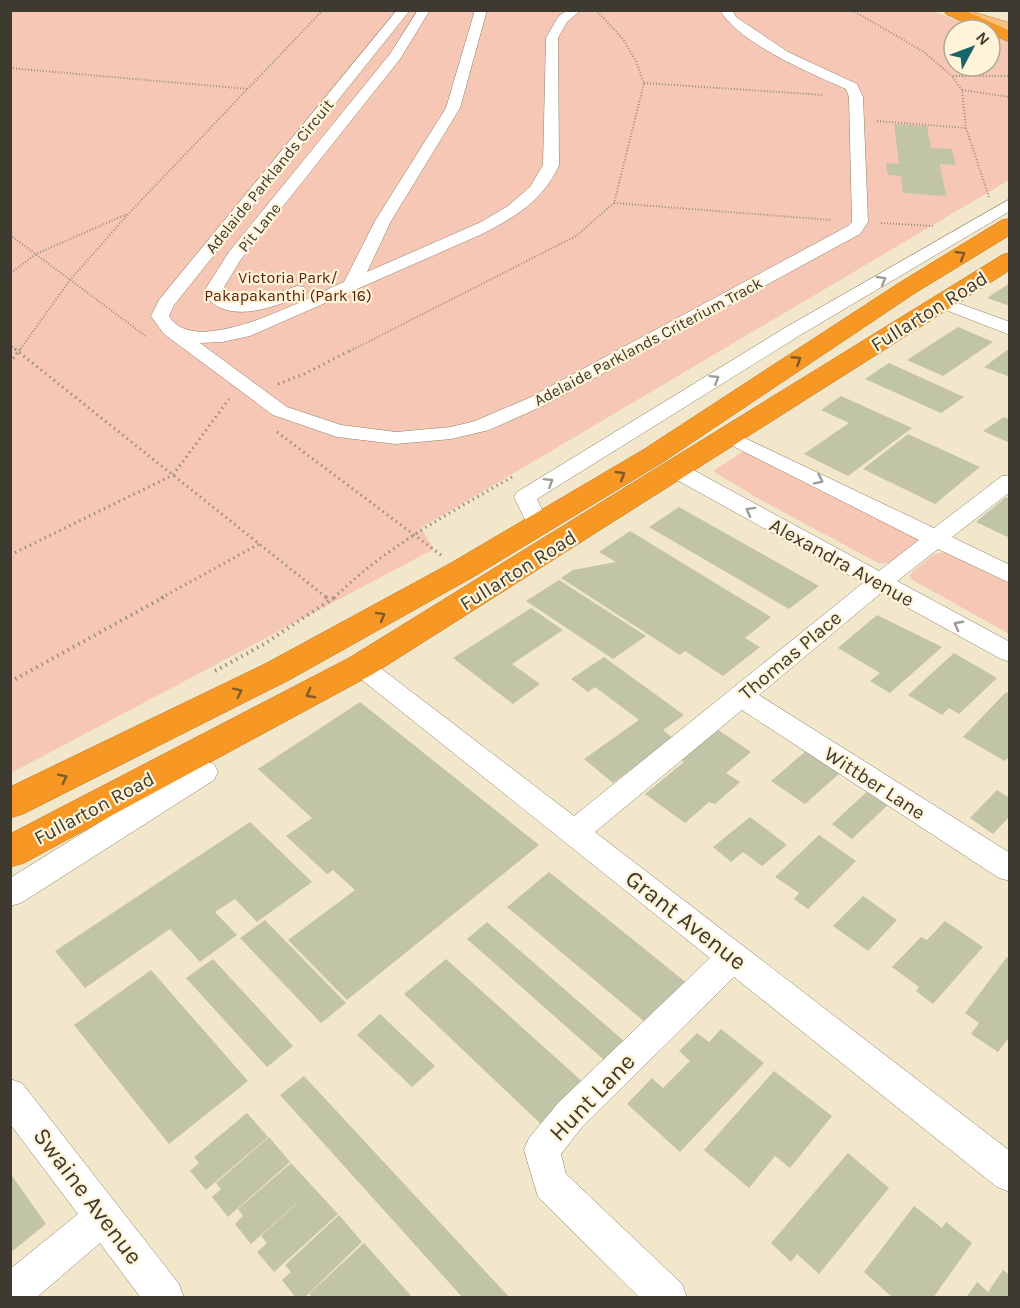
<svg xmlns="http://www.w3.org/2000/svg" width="1020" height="1308" font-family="Karla,sans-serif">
<rect width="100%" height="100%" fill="#f2e6cb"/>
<!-- green -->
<g fill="#f7c7b6">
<polygon points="11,11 932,11 985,30 954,30 954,66 990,66 990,32 1009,39 1009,180 421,528 434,549 11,773"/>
<polygon points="744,451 920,539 919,543 892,563 878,563 759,499 713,471"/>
<polygon points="945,552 1009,583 1009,634 911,579 910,576 912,572 934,554"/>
</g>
<!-- building -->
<g fill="#c2c4a8">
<polygon points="894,124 927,126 931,148 952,149 956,165 940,164 946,196 903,193 901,176 888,175 886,163 899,164"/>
<polygon points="1010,283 1010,306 987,298"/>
<polygon points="958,327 993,342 943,376 907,360"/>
<polygon points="1010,348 1010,377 984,367"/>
<polygon points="889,363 964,397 941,413 865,379"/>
<polygon points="841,396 912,428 848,476 804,454 849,423 821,410"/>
<polygon points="1004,417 1010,420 1010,443 983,431"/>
<polygon points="908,434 980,467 935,504 863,469"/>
<polygon points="1006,497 1010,499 1010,538 976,522"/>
<polygon points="679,507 819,586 789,609 649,527"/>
<polygon points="630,531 771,617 745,638 760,647 723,676 685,651 680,655 561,578 573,570 616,562 599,552"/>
<polygon points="559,580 646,636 613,659 526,601"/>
<polygon points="531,608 563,630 512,664 540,684 513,704 453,658"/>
<polygon points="877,615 942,647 890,693 870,681 880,673 838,648"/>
<polygon points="954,653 997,678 959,714 949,708 942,715 908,695"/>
<polygon points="604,657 684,715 663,730 673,738 613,783 584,759 639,720 595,687 588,692 571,679"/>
<polygon points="1006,692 1010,694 1010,756 1005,761 963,737"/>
<polygon points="360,702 539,845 347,1000 288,940 355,890 333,870 327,874 286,836 312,818 258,769"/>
<polygon points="714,727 751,752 726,773 740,782 715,804 709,802 685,823 645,794 684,762 678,757"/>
<polygon points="806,751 840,773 805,804 771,781"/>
<polygon points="872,787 892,801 852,839 832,824"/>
<polygon points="997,790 1010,798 1010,816 993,834 970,818"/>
<polygon points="750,817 787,845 762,866 743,852 731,862 713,847"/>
<polygon points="250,822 312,882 257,922 235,899 215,912 237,935 200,962 170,929 85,988 55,951"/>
<polygon points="819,835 856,861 808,909 794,899 799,893 775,877"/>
<polygon points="549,872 693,988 652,1028 507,907"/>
<polygon points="863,896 897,920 868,951 833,926"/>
<polygon points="265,920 346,1003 321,1023 240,938"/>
<polygon points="945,921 983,947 933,1004 916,991 919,987 892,967 921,937 927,940"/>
<polygon points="487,922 632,1048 612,1067 467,939"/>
<polygon points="1007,957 1010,959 1010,1036 998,1052 971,1034 979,1023 965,1013"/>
<polygon points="213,959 293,1046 267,1067 186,978"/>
<polygon points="446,959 585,1084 543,1126 404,994"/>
<polygon points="151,970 248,1081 169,1144 74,1025"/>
<polygon points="380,1014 435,1066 412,1087 357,1035"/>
<polygon points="721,1029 764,1063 680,1152 627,1104 652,1078 663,1088 690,1061 679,1051 697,1033 709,1042"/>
<polygon points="774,1071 832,1116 790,1168 775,1156 749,1188 704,1150"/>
<polygon points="304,1076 510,1298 463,1298 280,1095"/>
<polygon points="247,1113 268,1137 206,1190 190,1171 199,1163 194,1157"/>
<polygon points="269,1137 290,1162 228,1217 212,1197 221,1189 216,1183"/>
<polygon points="848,1153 889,1188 819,1274 797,1254 791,1262 771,1243"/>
<polygon points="291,1163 314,1188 251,1244 235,1224 243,1216 238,1209"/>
<polygon points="10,1173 46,1224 10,1253"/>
<polygon points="314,1188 338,1214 274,1272 257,1252 267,1243 261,1236"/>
<polygon points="914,1206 942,1228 946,1222 972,1243 933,1298 893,1298 864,1272"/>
<polygon points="339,1215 362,1242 304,1298 296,1298 282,1280 291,1272 285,1265"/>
<polygon points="364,1243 413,1298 313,1298 309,1294"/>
<polygon points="1003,1270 1010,1275 1010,1298 966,1298 977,1282 988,1292"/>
</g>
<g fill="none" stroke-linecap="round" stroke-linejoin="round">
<defs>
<g id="minor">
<path d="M397,10H410L174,305L169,316C195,361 310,296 344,282L375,221L446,108L475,10H487L460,108L391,221L367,272L481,222L508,206L530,187L543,165L546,38L558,17L567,10H581L567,22L558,38L559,165C543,201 514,218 480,235L250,336L222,342L200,343L287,407L341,425L396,432L451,427L475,421L529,398L848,226L852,222L849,97L846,89C812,74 738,43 720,10H732L736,17L788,52L857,84L863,97L868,222L860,234L543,406L489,430L451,439L396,444L337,437L273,415L164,334L151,316L159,300Z"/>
<path d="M418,10H430L400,59L241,259L221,292C241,314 276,291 298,286L304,287L307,291L304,295C273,307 227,327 203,293L229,252L390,54Z"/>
<polygon points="1010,199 1010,211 802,334 537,499 549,525 546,530 538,532 530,530 514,497 517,492 788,326"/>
<polygon points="944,298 1010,322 1010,335 938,307 935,303 938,299"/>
<polygon points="728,430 934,528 1002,476 1010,475 1010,492 952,537 1010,565 1010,583 938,549 897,581 1010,642 1010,662 1001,659 881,593 759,695 1010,853 1010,881 999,878 742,710 595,832 1010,1151 1010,1192 997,1187 734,977 582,1127 561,1154 566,1174 682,1284 687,1298 640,1298 538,1197 524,1150 529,1138 558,1103 710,958 352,672 348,666 352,660 361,657 370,660 574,816 863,583 668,475 665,470 668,465 676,463 684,465 879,571 919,540 721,440 718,436 721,432"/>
<polygon points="204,761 214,764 218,772 214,780 21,903 10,906 10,878 194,764"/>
<polygon points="10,1079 22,1083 179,1284 184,1298 141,1298 100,1243 36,1298 10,1298 10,1269 78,1214 10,1124"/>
</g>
<polygon id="major" points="947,10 966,10 1010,23 1010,33 948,15"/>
<g id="highway">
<polygon points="964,10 1010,31 1010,42 990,34 990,30 981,30 946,14 944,11"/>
<polygon points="1010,219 1010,235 915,293 663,462 473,577 289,680 23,814 10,818 10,787 265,664 451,563 643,450 899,283 1002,220"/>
<polygon points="1010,253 1010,270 373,674 24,863 10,867 10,834 349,658 1002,255"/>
</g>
</defs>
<!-- minor casing -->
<use href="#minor" stroke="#8c8168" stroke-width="1"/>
<!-- major casing -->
<use href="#major" stroke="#b77728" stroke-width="1"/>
<!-- highway casing -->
<use href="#highway" stroke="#b77728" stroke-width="1"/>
<!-- path-far2 -->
<g stroke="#988f7c" stroke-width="2" stroke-dasharray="1 2" stroke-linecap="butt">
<polyline points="852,10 924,52 952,76"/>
<polyline points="10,68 248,89"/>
<polyline points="644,83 823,95"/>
<polyline points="962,90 952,76 1010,76"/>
<polyline points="877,121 966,128"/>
<polyline points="989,197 966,128 962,90 1010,97"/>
<polyline points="614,203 831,220"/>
<polyline points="881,223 933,226"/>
<polyline points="10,235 147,337"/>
<polyline points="11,273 36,254 127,214"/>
<polyline points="10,345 17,351"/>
<polyline points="19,351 70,280 130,212 323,10"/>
<polyline points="350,351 576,236 614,203 644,83 636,61 623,39 596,10"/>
</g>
<!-- path-far1 -->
<g stroke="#988f7c" stroke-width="3" stroke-dasharray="1.5 4" stroke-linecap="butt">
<polyline points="15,349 327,598"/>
<polyline points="10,363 20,349"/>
<polyline points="278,384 304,374 353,349"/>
<polyline points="277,432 441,555"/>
<polyline points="10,555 173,475 229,399"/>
<polyline points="161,598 259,544"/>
<path d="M334,598C385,547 450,513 512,477"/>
</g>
<!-- path -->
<g stroke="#988f7c" stroke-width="4" stroke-dasharray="1.5 4.5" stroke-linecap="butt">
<polyline points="326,597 331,601"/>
<polyline points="215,671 264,644 335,597"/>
<polyline points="10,682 164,597"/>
</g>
<!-- minor -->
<use href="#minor" fill="#fff" fill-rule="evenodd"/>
<!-- major -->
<use href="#major" fill="#fac17c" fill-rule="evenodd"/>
<!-- highway -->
<use href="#highway" fill="#f79824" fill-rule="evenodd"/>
</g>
<!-- one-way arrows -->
<defs><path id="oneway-chevron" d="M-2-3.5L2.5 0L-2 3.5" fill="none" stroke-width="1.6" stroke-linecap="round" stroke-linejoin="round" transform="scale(1.5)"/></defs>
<g stroke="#7f5b2b">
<use href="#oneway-chevron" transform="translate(961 255) rotate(-31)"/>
<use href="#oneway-chevron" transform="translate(797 360) rotate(-33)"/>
<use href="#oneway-chevron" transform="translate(621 475) rotate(-31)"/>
<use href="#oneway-chevron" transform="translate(381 616) rotate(-29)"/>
<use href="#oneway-chevron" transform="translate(238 692) rotate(-26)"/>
<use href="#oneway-chevron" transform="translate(310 694) rotate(152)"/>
<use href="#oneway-chevron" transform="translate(63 778) rotate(-26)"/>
</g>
<g stroke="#9f9c97">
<use href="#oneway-chevron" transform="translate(882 280) rotate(-30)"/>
<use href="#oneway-chevron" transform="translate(715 379) rotate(-32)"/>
<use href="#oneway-chevron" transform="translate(819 480) rotate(26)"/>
<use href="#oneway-chevron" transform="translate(549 482) rotate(-32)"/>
<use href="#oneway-chevron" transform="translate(750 511) rotate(-151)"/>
<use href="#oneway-chevron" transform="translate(958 625) rotate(-152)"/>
</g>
<g text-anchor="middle" stroke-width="4.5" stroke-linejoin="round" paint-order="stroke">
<!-- far-street labels -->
<g font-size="16" fill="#3f3a2f" stroke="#fff3d8">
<text transform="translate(269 176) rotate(-51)" y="6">Adelaide Parklands Circuit</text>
<text transform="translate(259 227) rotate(-51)" y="6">Pit Lane</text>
<text transform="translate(648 341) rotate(-28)" y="6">Adelaide Parklands Criterium Track</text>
</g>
<!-- far-park labels -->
<g font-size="16" fill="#5a1f06" stroke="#fff3d8">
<text x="288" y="283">Victoria Park/<tspan x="288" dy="18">Pakapakanthi (Park 16)</tspan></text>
</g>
<!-- street labels -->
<g font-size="20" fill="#3f3a2f" stroke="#fff3d8">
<text transform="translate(929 311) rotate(-32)" y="7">Fullarton Road</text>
<text transform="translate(842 562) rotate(29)" y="7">Alexandra Avenue</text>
<text transform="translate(518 570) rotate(-32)" y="7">Fullarton Road</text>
<text transform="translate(790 655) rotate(-40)" y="7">Thomas Place</text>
<text transform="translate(875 783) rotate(33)" y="7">Wittber Lane</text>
<text transform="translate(94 808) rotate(-28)" y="7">Fullarton Road</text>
</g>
<!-- near-street labels -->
<g font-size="24" fill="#3f3a2f" stroke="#fff3d8">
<text transform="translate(686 920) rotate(38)" y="8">Grant Avenue</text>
<text transform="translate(592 1097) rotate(-46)" y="8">Hunt Lane</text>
<text transform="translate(88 1196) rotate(53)" y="8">Swaine Avenue</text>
</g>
</g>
<!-- border -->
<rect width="1020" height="1308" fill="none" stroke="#3f3a2f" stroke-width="24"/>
<!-- north arrow -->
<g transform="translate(972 48) rotate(49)"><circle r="28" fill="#fff3d8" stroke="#b2a994" stroke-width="1.5"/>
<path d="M0-4.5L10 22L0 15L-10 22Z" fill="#16646c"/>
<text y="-9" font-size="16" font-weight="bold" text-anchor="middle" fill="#3f3a2f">N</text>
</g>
</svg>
